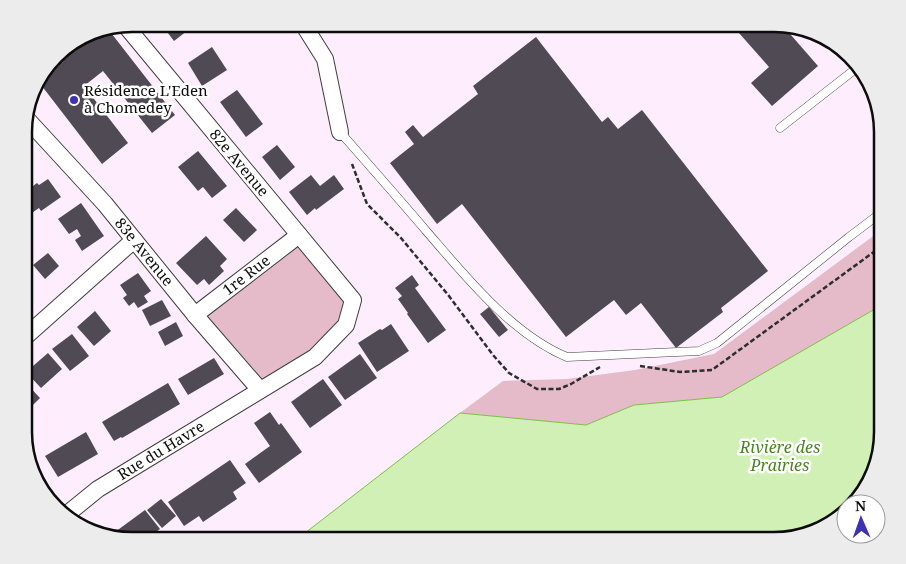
<svg xmlns="http://www.w3.org/2000/svg" width="906" height="564" font-family="'Noto Serif',serif">
<rect width="100%" height="100%" fill="#fdedfd"/>
<!-- green -->
<g fill="#e5bac9">
<polygon points="876,234 882,234 882,305 722,397 634,405 586,425 460,413 503,381 567,379 635,370 714,354"/>
<polygon points="299,235 353,300 346,325 260,390 195,315"/>
</g>
<!-- water -->
<polygon fill="#d1f0b6" stroke="#7bc144" points="882,305 882,439 864,492 851,504 846,504 846,509 828,526 781,540 296,540 460,413 586,425 634,405 722,397"/>
<!-- building -->
<g fill="#4f4a54">
<polygon points="161,24 196,24 174,41"/>
<polygon points="731,24 774,24 784,27 818,66 772,106 751,83 769,67"/>
<polygon points="108,29 175,115 152,133 103,71 84,86 128,143 102,164 38,81 54,60 84,36 91,32"/>
<polygon points="536,37 602,122 608,117 618,129 642,110 768,271 721,308 723,312 676,348 641,303 626,315 614,300 566,337 462,204 437,224 390,163 414,144 405,132 413,125 423,137 478,94 473,86"/>
<polygon points="212,47 227,70 202,86 188,63"/>
<polygon points="237,90 263,124 246,137 220,102"/>
<polygon points="277,145 295,167 280,180 262,157"/>
<polygon points="198,151 227,186 212,198 203,187 198,191 178,167"/>
<polygon points="311,175 320,186 334,175 344,189 316,210 315,208 307,215 289,192"/>
<polygon points="48,179 61,197 41,211 39,208 29,215 25,209 25,192 37,183 39,185"/>
<polygon points="81,203 104,236 82,251 75,240 81,236 77,229 69,234 58,219"/>
<polygon points="236,208 257,230 244,242 223,220"/>
<polygon points="206,236 227,259 220,266 224,271 209,285 204,279 197,285 176,263"/>
<polygon points="48,253 59,266 45,279 33,265"/>
<polygon points="138,273 151,291 144,296 148,302 138,308 134,302 129,306 123,298 127,295 120,285"/>
<polygon points="412,275 419,285 415,288 446,330 428,343 407,314 408,313 398,299 402,296 395,288"/>
<polygon points="162,300 171,316 150,326 142,310"/>
<polygon points="489,307 508,330 499,337 480,314"/>
<polygon points="95,311 111,331 94,346 77,327"/>
<polygon points="176,322 183,336 165,346 158,332"/>
<polygon points="391,324 409,351 377,372 358,343 380,329 382,330"/>
<polygon points="72,334 89,356 70,371 52,349"/>
<polygon points="48,353 62,369 41,388 26,372"/>
<polygon points="360,354 377,378 345,400 328,377"/>
<polygon points="214,358 224,374 188,395 178,379"/>
<polygon points="323,379 342,405 310,428 291,402"/>
<polygon points="25,382 40,398 25,413"/>
<polygon points="168,383 180,404 122,438 121,437 114,441 102,422"/>
<polygon points="270,412 279,425 281,423 302,452 259,483 245,464 270,446 254,423"/>
<polygon points="86,432 98,454 58,477 45,456"/>
<polygon points="230,460 246,483 233,492 237,499 203,522 199,516 184,526 168,502"/>
<polygon points="161,499 176,516 162,528 147,510"/>
<polygon points="145,510 160,529 145,540 132,540 118,536 115,532"/>
</g>
<g fill="none" stroke-linecap="round" stroke-linejoin="round">
<defs>
<g id="service">
<polyline points="780,128 858,67"/>
<path d="M340,132C370,166 399,199 428,233C466,277 513,335 567,357L699,351L717,343L849,237L882,212"/>
</g>
<g id="minor">
<polyline points="303,24 325,59 340,132"/>
<path id="s1" d="M25,117L105,204L195,315L260,390"/>
<path id="s2" d="M195,315L299,235"/>
<polyline points="25,337 134,240"/>
<path id="s3" d="M66,515L98,489L315,357L346,325L353,300L125,25"/>
</g>
</defs>
<!-- service casing -->
<use href="#service" stroke="#3f3f3f" stroke-width="9"/>
<!-- minor casing -->
<use href="#minor" stroke="#3f3f3f" stroke-width="18"/>
<!-- path -->
<g stroke="#2e2e2e" stroke-width="2.5" stroke-dasharray="5 2.5" stroke-linecap="butt">
<polyline points="352,164 367,204 401,238 449,296 493,355 509,373 537,389 559,389 571,384 600,367"/>
<polyline points="640,366 680,372 712,370 882,246"/>
</g>
<!-- service -->
<use href="#service" stroke="#fff" stroke-width="8"/>
<!-- minor -->
<use href="#minor" stroke="#fff" stroke-width="16"/>
</g>
<!-- markers -->
<circle fill="#3f31af" stroke="#fff" stroke-width="2" cx="74" cy="100" r="5"/>
<g text-anchor="middle" stroke-width="5" stroke-linejoin="round" paint-order="stroke">
<!-- poi labels -->
<g font-size="15" fill="#0c0c0c" stroke="#fff" text-anchor="start">
<text x="84" y="96">Résidence L'Eden<tspan x="84" dy="17">à Chomedey</tspan></text>
</g>
<!-- street labels -->
<g font-size="15" fill="#0c0c0c" stroke="#fff">
<text transform="translate(239 163) rotate(50)" y="5">82e Avenue</text>
<text dy="5" stroke="none"><textPath href="#s1" startOffset="180">83e Avenue</textPath></text>
<text dy="5" stroke="none"><textPath href="#s2" startOffset="65">1re Rue</textPath></text>
<text dy="5" stroke="none"><textPath href="#s3" startOffset="115">Rue du Havre</textPath></text>
</g>
<!-- water labels -->
<g font-size="16" font-style="italic" fill="#49851f" stroke="#fff">
<text x="780" y="453">Rivière des<tspan x="780" dy="18">Prairies</tspan></text>
</g>
</g>
<!-- crop -->
<path d="M0 0H906V564H0ZM132 32H774A100 100 0 0 1 874 132V432A100 100 0 0 1 774 532H132A100 100 0 0 1 32 432V132A100 100 0 0 1 132 32Z" fill="#ececec" fill-rule="evenodd"/>
<path fill="none" stroke="#0c0c0c" stroke-width="2.5" d="M132 32H774A100 100 0 0 1 874 132V432A100 100 0 0 1 774 532H132A100 100 0 0 1 32 432V132A100 100 0 0 1 132 32Z"/>
<!-- north arrow -->
<g transform="translate(861 519) rotate(358)"><circle r="24" fill="#ffffff" stroke="#9e9e9e"/>
<path d="M0-4L9 19L0 12L-9 19Z" fill="#3f31af"/>
<text y="-8" font-size="14" font-weight="bold" text-anchor="middle" fill="#0c0c0c">N</text>
</g>
</svg>
